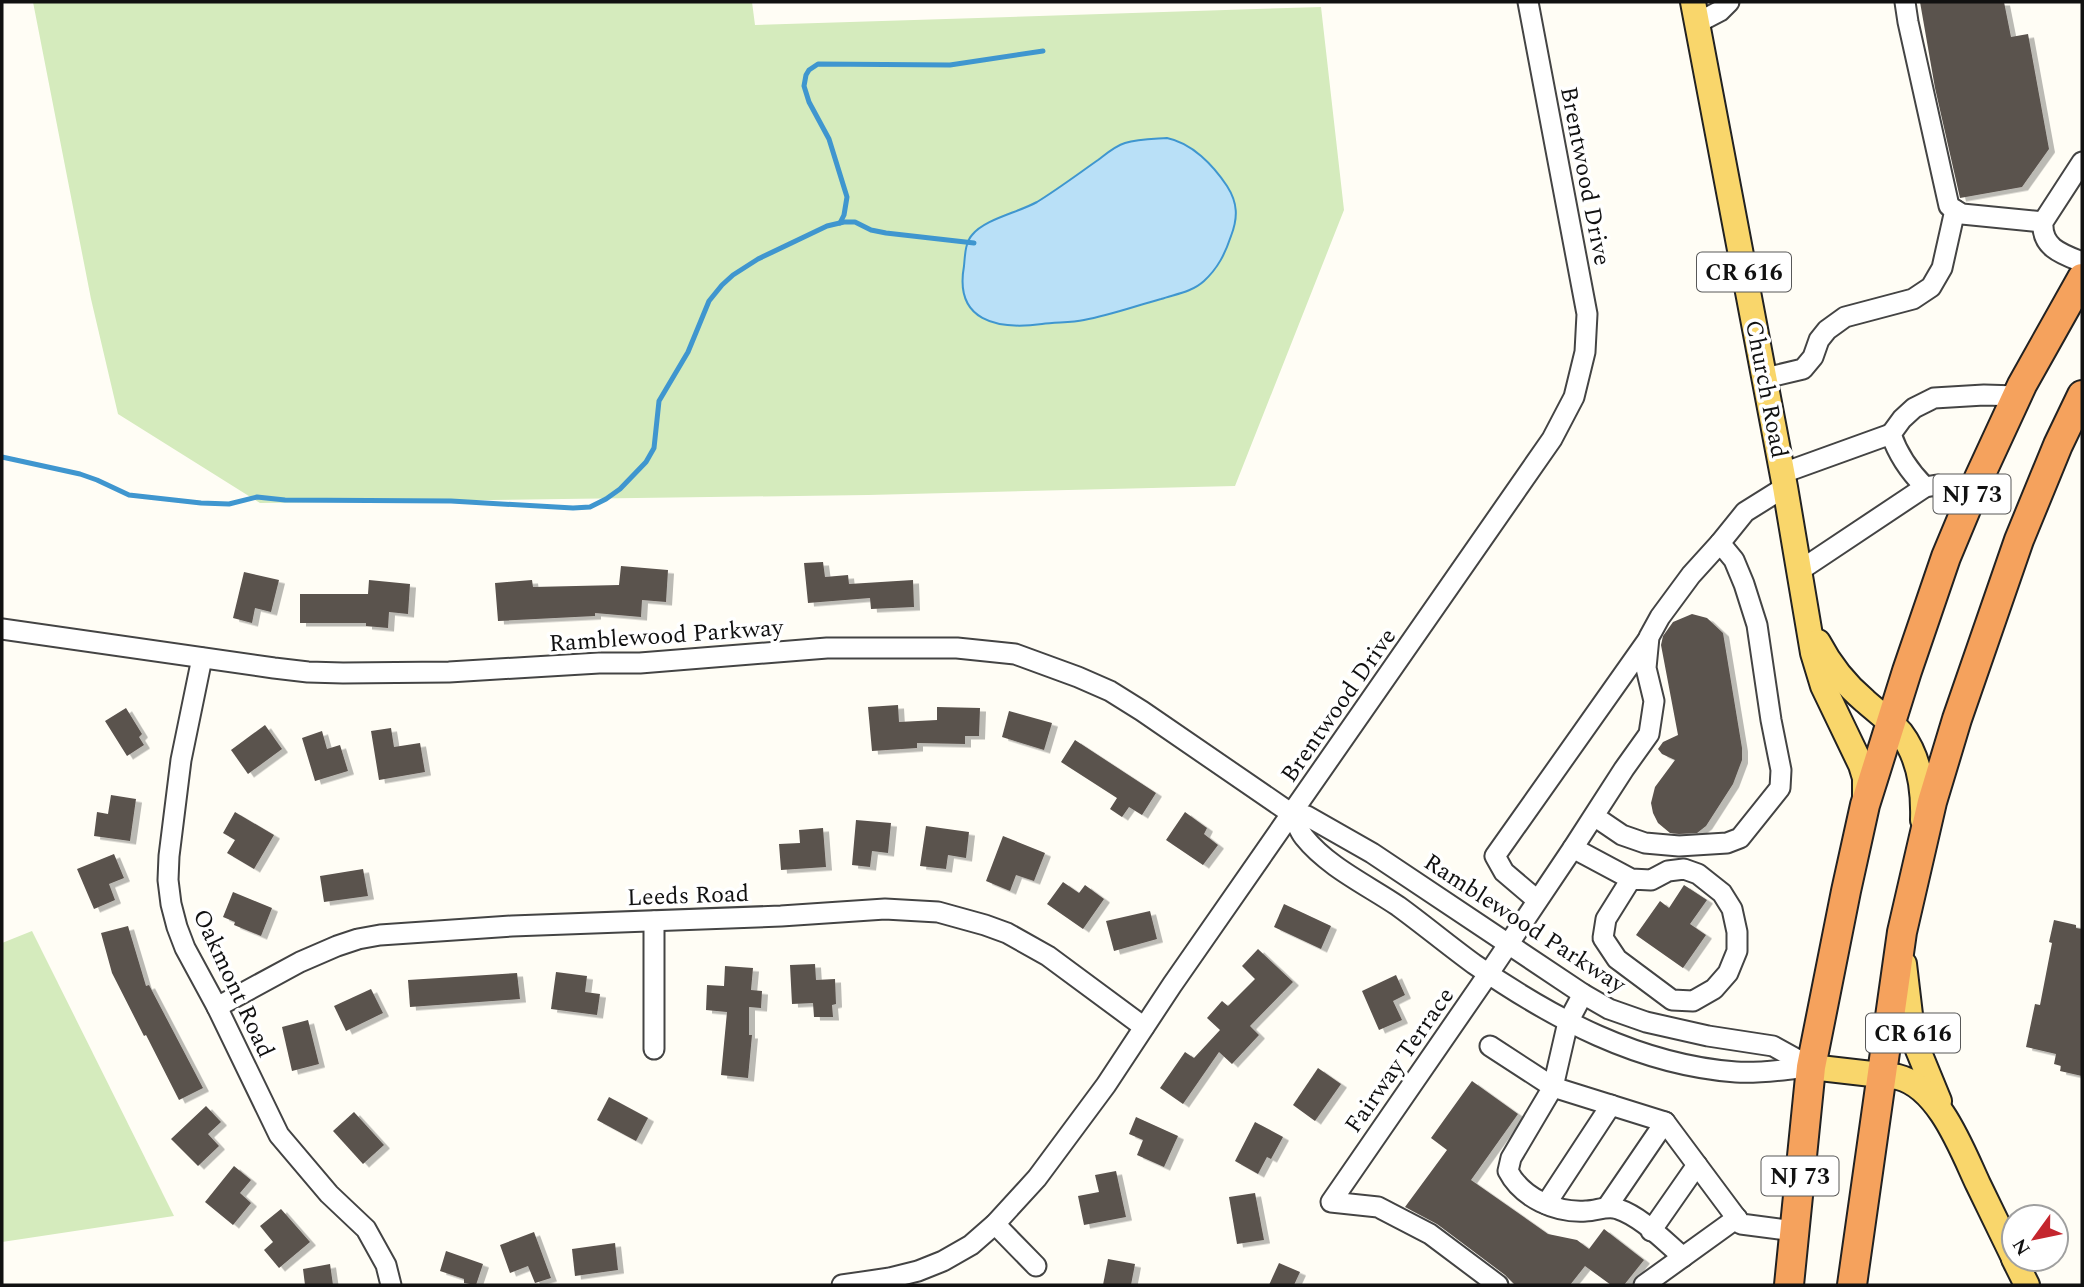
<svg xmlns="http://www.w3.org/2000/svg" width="2084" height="1287" font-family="Spectral,serif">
<defs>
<filter id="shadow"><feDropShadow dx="6" dy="3.5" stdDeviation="0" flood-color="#0004"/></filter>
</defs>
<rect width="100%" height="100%" fill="#fffdf5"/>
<!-- green -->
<g fill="#d5ebbd">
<polygon points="33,2 752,2 755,25 1321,7 1344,210 1235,486 868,495 260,503 118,414 91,299"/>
<polygon points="32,931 174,1216 2,1242 2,943"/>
</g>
<!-- water -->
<path fill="#b9e0f7" stroke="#3f96cf" stroke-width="2" d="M1167,138C1192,143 1213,165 1227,186C1238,203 1238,218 1231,236C1225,254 1218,268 1204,281C1192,292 1176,294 1161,299C1135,306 1111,315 1084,320C1071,323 1056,322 1042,324C997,330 954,321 964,266C965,256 965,243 972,235C985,219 1017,213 1037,202C1058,189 1078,174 1098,160C1106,154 1115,146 1125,143C1138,139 1153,139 1167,138Z"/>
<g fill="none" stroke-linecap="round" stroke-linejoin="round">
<!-- stream -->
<g stroke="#3f96cf" stroke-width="5">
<polyline points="840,223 844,215 847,197 829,139 809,102 804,86 806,75 809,70 818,64 950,65 1043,51"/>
<polyline points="2,457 80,474 97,480 129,495 201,503 229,504 257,497 285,500 451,501 573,508 590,507 606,499 620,489 646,462 654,448 659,401 688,352 709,301 722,285 733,275 758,259 827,226 844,222 855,222 871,230 886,233 974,243"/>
</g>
</g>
<!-- building -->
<g fill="#5a524d" filter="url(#shadow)">
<polygon points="1920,2 2004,2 2011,37 2028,34 2049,149 2022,187 1960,198 1935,88"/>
<polygon points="823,562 825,577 848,575 849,584 913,580 914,607 871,609 870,598 808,603 804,563"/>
<polygon points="621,566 668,570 666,602 642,600 641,617 595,613 595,616 498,621 495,583 532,580 533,587 619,585"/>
<polygon points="244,572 279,580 271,612 255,608 252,623 233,618"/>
<polygon points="369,580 410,584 408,614 389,612 388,628 366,626 366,623 300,623 300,594 368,594"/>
<polygon points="1692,614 1707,618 1723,633 1742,748 1742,760 1733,784 1706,826 1697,833 1679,834 1670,833 1658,823 1653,813 1651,803 1655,787 1675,760 1662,754 1658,749 1663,742 1678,735 1661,645 1663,636 1673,622"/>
<polygon points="898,705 899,722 937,720 937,707 980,708 979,736 965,736 965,744 917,743 917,748 872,751 868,707"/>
<polygon points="126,708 142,734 139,737 144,745 127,756 105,721"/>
<polygon points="1009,711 1052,723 1044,750 1002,737"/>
<polygon points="265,725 282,749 248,774 231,750"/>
<polygon points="391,728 394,747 420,743 425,772 379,780 371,731"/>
<polygon points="322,731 327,749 340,745 348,771 315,781 302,738"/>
<polygon points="1075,740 1156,793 1142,815 1129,807 1122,817 1110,809 1117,798 1061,762"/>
<polygon points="111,795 136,799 130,841 94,836 97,812 108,814"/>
<polygon points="235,812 274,835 254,869 227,853 235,840 223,833"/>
<polygon points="1185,812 1207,828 1204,834 1218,845 1203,865 1166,840"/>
<polygon points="856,820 891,823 888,853 872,851 870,867 852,865"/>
<polygon points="926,826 969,832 966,858 948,855 946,869 920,866"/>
<polygon points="823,828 826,867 781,870 779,844 800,843 799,830"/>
<polygon points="1003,836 1045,853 1034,881 1016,875 1010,891 986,881"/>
<polygon points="114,854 124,878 109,884 115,900 94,909 77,869"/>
<polygon points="363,869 368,896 324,902 320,876"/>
<polygon points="1063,882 1079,893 1085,885 1104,899 1083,929 1047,904"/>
<polygon points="1684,885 1707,900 1690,924 1706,935 1683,968 1636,935 1660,901 1669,908"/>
<polygon points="233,892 272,908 261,936 234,925 235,922 223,917"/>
<polygon points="1284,904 1331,926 1321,949 1274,927"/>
<polygon points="1150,911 1157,939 1114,951 1106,921"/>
<polygon points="2054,920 2076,925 2076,928 2082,929 2082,1076 2060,1071 2061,1066 2054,1064 2056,1054 2026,1047 2035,1004 2040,1005 2052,943 2049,942"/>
<polygon points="128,926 146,986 149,985 203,1088 179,1100 146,1035 144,1036 112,973 101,933"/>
<polygon points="1258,949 1293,982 1250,1026 1259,1035 1232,1064 1219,1052 1183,1104 1160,1088 1185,1052 1194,1058 1220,1030 1207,1018 1222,1001 1228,1006 1255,979 1242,966"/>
<polygon points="815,964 816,980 835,979 836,1004 832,1005 833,1017 814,1017 813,1003 792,1004 790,965"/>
<polygon points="725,966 753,968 751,990 762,991 761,1008 749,1007 749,1035 752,1035 748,1078 721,1075 727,1012 706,1010 707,985 724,986"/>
<polygon points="556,972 587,976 585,992 600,994 597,1015 551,1009"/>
<polygon points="517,973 520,999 410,1007 408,980"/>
<polygon points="1396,975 1405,995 1393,1001 1402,1020 1379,1030 1362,991"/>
<polygon points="371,989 383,1013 346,1031 334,1006"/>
<polygon points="308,1020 319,1064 292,1071 282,1027"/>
<polygon points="1318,1068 1341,1084 1315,1121 1293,1105"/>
<polygon points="1472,1081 1518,1114 1471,1180 1548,1234 1577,1240 1589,1249 1604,1229 1644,1260 1624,1285 1611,1285 1585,1266 1570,1285 1515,1285 1505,1275 1437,1224 1405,1207 1447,1150 1431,1138"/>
<polygon points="609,1097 648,1118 636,1141 597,1120"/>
<polygon points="206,1106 221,1122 208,1134 219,1146 198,1166 171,1139"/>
<polygon points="354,1112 384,1145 363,1164 333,1131"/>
<polygon points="1136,1117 1178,1136 1164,1167 1137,1155 1143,1140 1129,1134"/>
<polygon points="1255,1122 1283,1137 1271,1159 1267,1157 1258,1174 1235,1161"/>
<polygon points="234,1166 251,1180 240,1193 251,1203 233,1225 205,1202"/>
<polygon points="1116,1171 1126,1217 1084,1225 1078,1196 1099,1192 1095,1175"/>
<polygon points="1255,1193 1264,1240 1237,1244 1229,1197"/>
<polygon points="281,1209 310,1242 279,1268 264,1250 273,1242 260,1226"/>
<polygon points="534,1232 551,1278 535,1283 528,1266 510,1273 500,1245"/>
<polygon points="615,1243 618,1270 575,1276 572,1249"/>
<polygon points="446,1251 483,1264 476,1285 464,1283 464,1279 440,1271"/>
<polygon points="1108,1259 1135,1264 1131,1285 1103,1285"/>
<polygon points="1279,1263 1300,1272 1294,1285 1269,1285"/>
<polygon points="330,1264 333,1285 305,1285 303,1269"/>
</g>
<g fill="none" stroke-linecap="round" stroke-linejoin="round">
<defs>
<g id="minor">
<polyline points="1905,2 1908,22 1949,206 1962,214 2043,222"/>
<polyline points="1697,23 1720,11 1729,2"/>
<path d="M2082,162L2043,222C2041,247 2061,254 2082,262"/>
<polyline points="1765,378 1803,369 1813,357 1819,340 1827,330 1845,317 1913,299 1931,287 1942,268 1955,210"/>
<polyline points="1783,473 1891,434"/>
<path d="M1925,487C1910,472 1898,455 1891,434L1902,419L1914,408L1934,398L1984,395L2018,396"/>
<polyline points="1720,543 1745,512 1785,487"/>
<polyline points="1799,571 1925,487 1937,485 1964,513"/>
<polyline points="2,629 274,668 308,672 343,673 449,672 599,663 640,663 827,648 957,648 1015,654 1078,677 1110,691 1142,711 1292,814 1307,816 1372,853 1583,994 1609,1009 1646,1022 1708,1036 1773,1046 1811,1067"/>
<polyline points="202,658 181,760 169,856 168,880 171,904 177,927 185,948 217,1007 279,1135 329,1194 366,1229 386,1265 391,1285"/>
<path d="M1292,814C1296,821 1299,831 1304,837C1328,867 1367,885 1398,906C1424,925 1448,945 1474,964C1552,1018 1639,1065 1736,1072C1760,1074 1786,1069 1810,1067"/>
<polyline points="1573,848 1631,879 1651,880 1668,871 1684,869 1698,874 1722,893 1732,909 1737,932 1737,951 1728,973 1714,989 1693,1001 1672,1000 1617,959 1603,938 1606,919 1631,879"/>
<polyline points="1537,900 1504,872 1495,856 1647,641"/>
<polyline points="654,921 654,1049"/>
<polyline points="1583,994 1568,1022 1553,1087 1665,1122 1741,1224 1795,1231"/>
<polyline points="217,1007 300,962 337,946 358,939 380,935 512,926 781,916 885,909 938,912 985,925 1007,933 1048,956 1144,1027"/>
<path d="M1490,1046L1553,1087L1511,1158L1508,1171C1522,1198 1556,1213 1586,1211C1597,1211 1607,1205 1618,1209C1642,1217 1664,1241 1683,1257"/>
<polyline points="1546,1204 1611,1105"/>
<polyline points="1607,1207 1665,1122"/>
<polyline points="995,1224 1036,1266"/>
<polyline points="1651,1231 1697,1165"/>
<polyline points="842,1285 890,1278 918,1271 943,1261 971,1245 995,1224 1037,1178 1106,1085 1172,985 1552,439 1574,397 1585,352 1587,314 1528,2"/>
<polyline points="1498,1285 1430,1234 1378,1207 1331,1202 1489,973 1573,848 1624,769 1649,734 1654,701 1646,668 1649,637 1660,617 1691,575 1720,543 1734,560 1744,584 1757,625 1771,720 1781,770 1780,788 1740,838 1727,843 1679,846 1645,843 1622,835 1594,816"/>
<polyline points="1644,1285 1737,1218"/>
</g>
<g id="major">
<polyline points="1693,2 1785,487 1813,653 1823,686 1861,765 1865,778 1865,798"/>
<path d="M1818,642C1830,665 1846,685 1865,701C1877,712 1891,721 1901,733C1920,758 1924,790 1923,820"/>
<polyline points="1904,964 1911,1023 1916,1045 1939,1101"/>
<path d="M1811,1067L1898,1077C1939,1087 1962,1150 1978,1184C1990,1209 2002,1233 2014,1258"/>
<polyline points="2014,1259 2027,1285"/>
</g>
<g id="highway">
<polyline points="1789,1285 1811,1067 1846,891 1865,805 1907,671 1946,557 1979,478 2022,385 2082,278"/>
<polyline points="1852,1285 1902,932 1932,802 1957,719 2019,540 2058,445 2082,395"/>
</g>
</defs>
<!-- minor casing -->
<use href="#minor" stroke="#444" stroke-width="23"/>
<!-- major casing -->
<use href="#major" stroke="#222" stroke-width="28"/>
<!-- highway casing -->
<use href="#highway" stroke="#222" stroke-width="32"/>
<!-- minor -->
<use href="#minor" stroke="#fff" stroke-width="19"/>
<!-- major -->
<use href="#major" stroke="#f9d66b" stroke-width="24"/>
<!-- highway -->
<use href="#highway" stroke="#f5a25d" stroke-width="28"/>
</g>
<g text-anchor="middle" stroke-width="7" stroke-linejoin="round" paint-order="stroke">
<!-- shield labels -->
<g fill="#fff" stroke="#585858" stroke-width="2">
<rect x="1697" y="252.5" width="94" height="39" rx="5"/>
<rect x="1933.5" y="474.5" width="77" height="39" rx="5"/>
<rect x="1866" y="1013.5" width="94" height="39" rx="5"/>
<rect x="1761.5" y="1156.5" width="77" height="39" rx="5"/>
</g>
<g font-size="23" font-weight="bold" fill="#111">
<text x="1744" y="280">CR 616</text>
<text x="1972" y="502">NJ 73</text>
<text x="1913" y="1041">CR 616</text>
<text x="1800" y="1184">NJ 73</text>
</g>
<!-- street labels -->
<g font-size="24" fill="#111" stroke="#fff">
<text transform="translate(1586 176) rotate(79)" y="8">Brentwood Drive</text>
<text transform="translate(1767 389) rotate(79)" y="8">Church Road</text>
<text transform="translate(666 635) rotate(-4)" y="8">Ramblewood Parkway</text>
<text transform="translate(1338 705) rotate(-55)" y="8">Brentwood Drive</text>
<text transform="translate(688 895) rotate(-2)" y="8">Leeds Road</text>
<text transform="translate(1525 923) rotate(33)" y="8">Ramblewood Parkway</text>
<text transform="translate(234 983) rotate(65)" y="8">Oakmont Road</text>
<text transform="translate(1399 1060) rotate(-55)" y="8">Fairway Terrace</text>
</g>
</g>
<!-- border -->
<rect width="2084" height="1287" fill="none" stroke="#111111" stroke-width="7"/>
<!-- north arrow -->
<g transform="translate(2035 1238) rotate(237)"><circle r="33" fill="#ffffff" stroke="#a0a0a0" stroke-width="2"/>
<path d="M0-5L12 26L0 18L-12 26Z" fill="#c4262e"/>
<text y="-10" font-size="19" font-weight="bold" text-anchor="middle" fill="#111111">N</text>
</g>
</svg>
